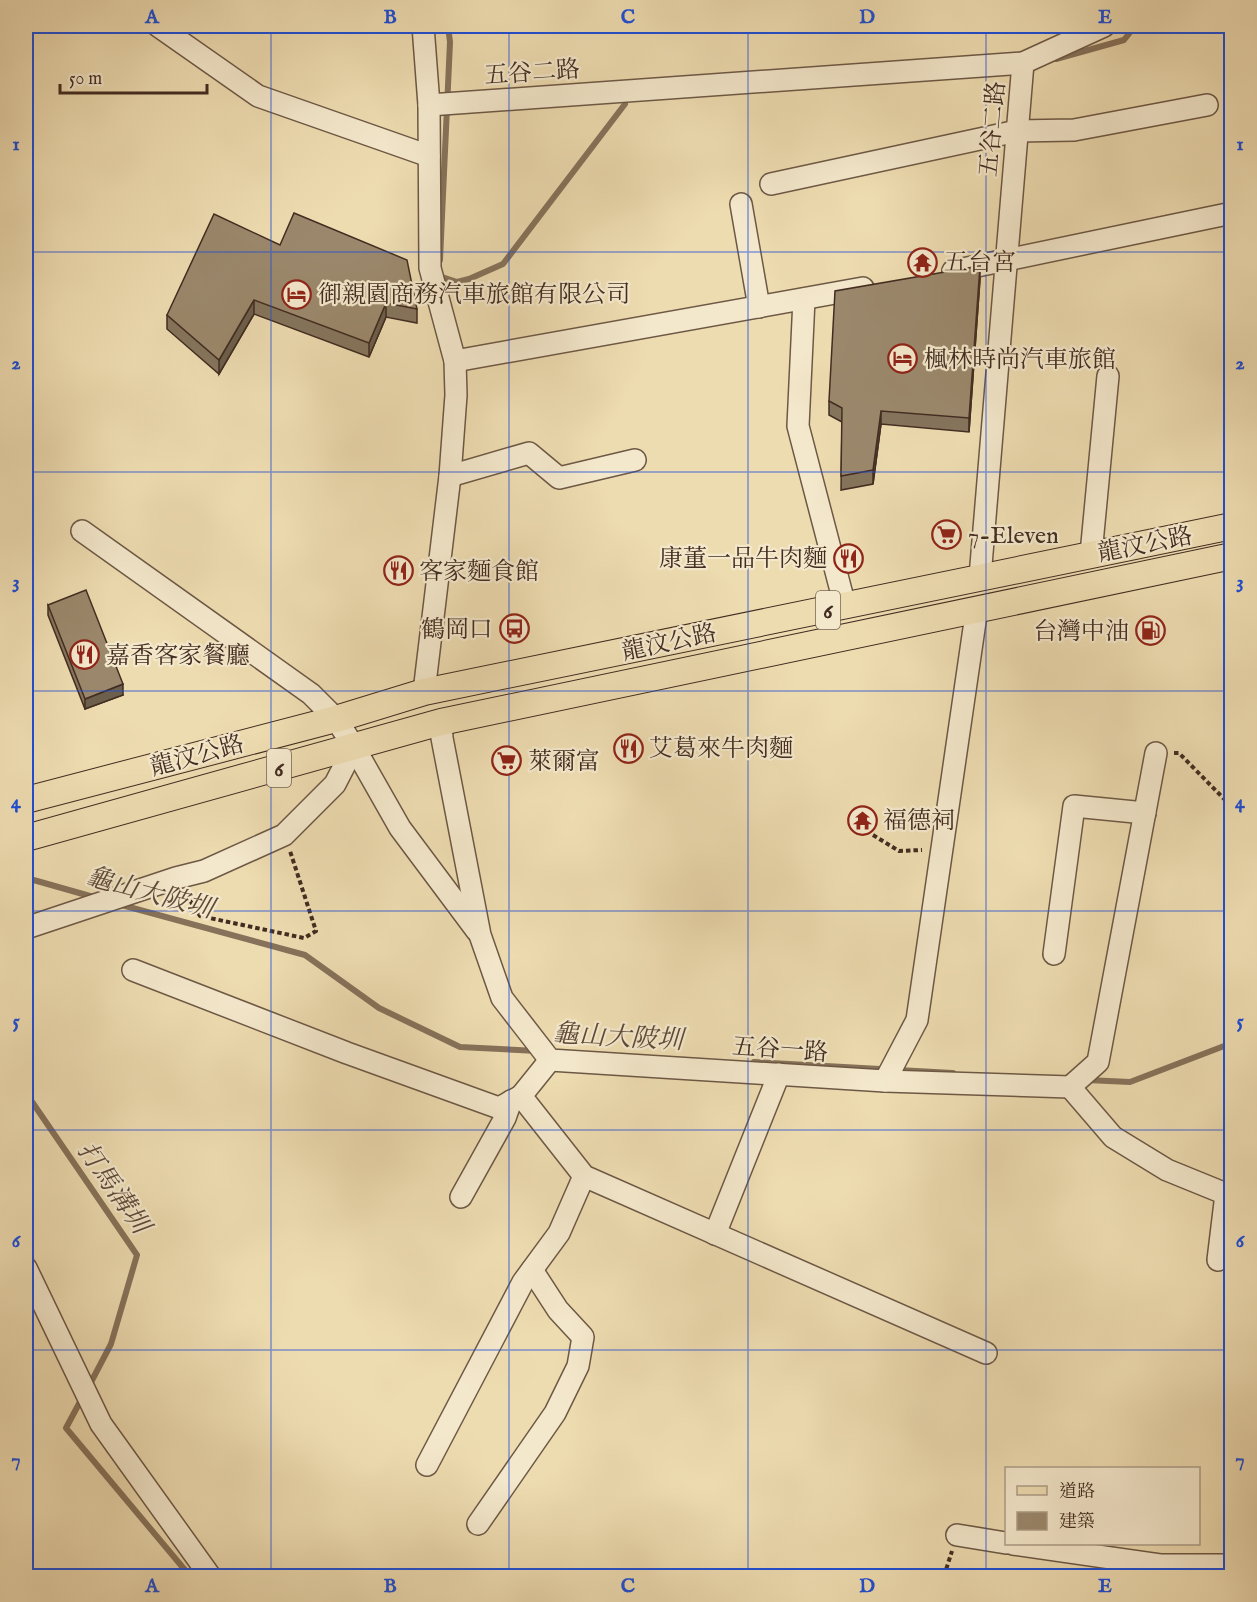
<svg xmlns="http://www.w3.org/2000/svg" width="1257" height="1602" font-family="'IM FELL English','Noto Serif TC',serif">
<rect width="100%" height="100%" fill="#eedcb1"/>
<filter id="stains"><feTurbulence type="fractalNoise" baseFrequency=".00333" numOctaves="4"/><feColorMatrix values="0 0 0 0 .2 0 0 0 0 .09 0 0 0 0 .02 0 0 0 .5 -.17"/></filter>
<radialGradient id="worn" r=".72"><stop offset=".6" stop-color="#630" stop-opacity="0"/><stop offset="1" stop-color="#630" stop-opacity=".3"/></radialGradient>
<g fill="none" stroke-linecap="round" stroke-linejoin="round">
<!-- stream -->
<g stroke="#86725a" stroke-width="6">
<polyline points="1056,59 1124,40 1135,26"/>
<polyline points="440,260 450,42 448,26"/>
<polyline points="440,273 439,276 457,282 469,279 503,264 625,104"/>
<polyline points="26,734 27,794"/>
<polyline points="28,805 29,830"/>
<polyline points="30,879 97,898"/>
<polyline points="118,904 305,955 379,1008 460,1047 537,1051"/>
<polyline points="26,923 31,901 29,844"/>
<polyline points="754,1062 953,1073"/>
<polyline points="1087,1080 1130,1082 1232,1043"/>
<polyline points="26,1093 137,1255 111,1344 89,1386"/>
<polyline points="82,1398 66,1428 190,1576"/>
</g>
<defs>
<g id="minor">
<polyline points="158,26 258,96 429,156"/>
<polyline points="423,26 429,105 430,268 455,361 456,395 450,476 424,692"/>
<polyline points="429,105 1023,63 1104,26"/>
<polyline points="771,184 1017,131 1074,130 1207,105"/>
<polyline points="741,204 759,307"/>
<polyline points="953,271 1232,213"/>
<polyline points="804,299 798,426 845,606"/>
<polyline points="455,361 863,288"/>
<polyline points="450,476 529,453 559,478 635,460"/>
<polyline points="1091,554 1108,376"/>
<polyline points="980,577 1023,63"/>
<polyline points="441,722 442,738 480,935 502,998 550,1060 885,1081 917,1020 977,608"/>
<polyline points="354,747 400,828 477,931"/>
<polyline points="26,928 176,878 204,871 284,835 335,784 354,747 336,719 311,694 82,531"/>
<polyline points="1054,954 1074,806 1145,813"/>
<polyline points="133,970 347,1053 499,1108 521,1096"/>
<polyline points="550,1060 521,1096 584,1176 986,1353"/>
<polyline points="885,1081 1070,1087 1098,1062 1156,753"/>
<polyline points="1070,1087 1113,1137 1167,1170 1226,1194 1218,1260"/>
<polyline points="461,1197 505,1118 511,1101"/>
<polyline points="715,1234 779,1074"/>
<polyline points="26,1268 101,1424 210,1576"/>
<polyline points="427,1465 523,1282 559,1233 584,1176"/>
<polyline points="478,1524 555,1413 578,1366 583,1337 558,1310 532,1270"/>
<polyline points="957,1535 1006,1543"/>
<polyline points="1013,1544 1160,1565 1232,1565"/>
</g>
<g id="major">
<polyline points="26,800 336,719 424,692 1232,526"/>
<polyline points="26,838 441,722 1232,556"/>
</g>
</defs>
<!-- minor casing -->
<use href="#minor" stroke="#6d5845" stroke-width="24"/>
<!-- major casing -->
<use href="#major" stroke="#422c21" stroke-width="28"/>
<!-- path -->
<g stroke="#422c21" stroke-width="4" stroke-dasharray="4.5 3" stroke-linecap="butt">
<polyline points="1174,753 1179,753 1232,807"/>
<polyline points="873,835 899,851 922,850"/>
<polyline points="186,894 200,916 304,938 316,931 290,851"/>
<polyline points="944,1576 952,1551"/>
</g>
<!-- minor -->
<use href="#minor" stroke="#f4e8cc" stroke-width="21"/>
<!-- major -->
<use href="#major" stroke="#eedcb1" stroke-width="26"/>
</g>
<!-- wall -->
<g fill="#85755d" stroke="#422c21" stroke-width="1.5">
<polygon points="280,245 417,309 417,323 386,317 369,357 254,314 219,374 167,329 167,315"/>
<polygon points="980,279 969,432 881,424 873,484 841,490 842,422 829,415 829,401"/>
<polygon points="48,605 123,695 85,709 48,615"/>
</g>
<!-- shaded-wall -->
<g fill="#6c5f4c" stroke="#422c21" stroke-width="1.5">
<polygon points="980,266 980,279 969,432 969,418"/>
<polygon points="254,300 254,314 219,374 219,360"/>
<polygon points="386,303 386,317 369,357 369,343"/>
<polygon points="881,411 881,424 873,484 873,470"/>
<polygon points="123,684 123,695 85,709 85,699"/>
</g>
<!-- building -->
<g fill="#9b886c" stroke="#422c21" stroke-width="1.5">
<polygon points="294,213 407,260 417,309 386,303 369,343 254,300 219,360 167,315 214,214 280,245"/>
<polygon points="980,266 969,418 881,411 873,470 841,476 842,408 829,401 835,291"/>
<polygon points="86,590 123,684 85,699 48,605"/>
</g>
<!-- grid -->
<path fill="none" stroke="#1d4ed8" stroke-width="1.5" stroke-opacity="0.55" d="M271,26V1576M509,26V1576M748,26V1576M986,26V1576M26,252H1232M26,472H1232M26,691H1232M26,911H1232M26,1130H1232M26,1350H1232"/>
<!-- icons -->
<defs>
<symbol id="temple-ring" viewBox="-11 -11 22 22"><circle r="9.5" fill="#f4e8cc" stroke="#8f2418" stroke-width="1.5"/><path d="M0-6L5-2H3V0L6.5 2.5H4V6H1.5V3h-3V6H-4V2.5H-6.5L-3 0V-2H-5Z" fill="#8f2418"/></symbol>
<symbol id="hotel-ring" viewBox="-11 -11 22 22"><circle r="9.5" fill="#f4e8cc" stroke="#8f2418" stroke-width="1.5"/><path d="M-6-4.5h1.5V1H6V5H4.5V3h-9V5H-6ZM-4 0a1.8 1.8 0 1 1 3.6 0ZM.5 0V-2.5h3Q6-2.5 6 0Z" fill="#8f2418"/></symbol>
<symbol id="supermarket-ring" viewBox="-11 -11 22 22"><circle r="9.5" fill="#f4e8cc" stroke="#8f2418" stroke-width="1.5"/><path d="M-6-5.5h2.5l.6 2H6L4.5 2H-2.5L-4.4-4H-6ZM-1.5 3.2a1.3 1.3 0 1 0 .1 0ZM3 3.2a1.3 1.3 0 1 0 .1 0Z" fill="#8f2418"/></symbol>
<symbol id="restaurant-ring" viewBox="-11 -11 22 22"><circle r="9.5" fill="#f4e8cc" stroke="#8f2418" stroke-width="1.5"/><path d="M-5-6h1v4h1v-4h1v4h1v-4h1v5L-1.5 .5V6h-2V.5L-5-1ZM5-6V6H3V1.5H1.5Q1.5-4 5-6Z" fill="#8f2418"/></symbol>
<symbol id="bus-ring" viewBox="-11 -11 22 22"><circle r="9.5" fill="#f4e8cc" stroke="#8f2418" stroke-width="1.5"/><path d="M-5-6H5V4H4V6H2V4H-2V6H-4V4H-5ZM-3.5-4V0h7V-4ZM-3.5 1.2v1.5H-2V1.2ZM2 1.2v1.5H3.5V1.2Z" fill="#8f2418"/></symbol>
<symbol id="fuel-ring" viewBox="-11 -11 22 22"><circle r="9.5" fill="#f4e8cc" stroke="#8f2418" stroke-width="1.5"/><path d="M-5.5-6h7V0h2V4h1.3V-2.5L3-4.5l.8-.8L6-3V5H2.5V1h-1V6h-7ZM-4.2-4.7v3.2H.2V-4.7Z" fill="#8f2418"/></symbol>
</defs>
<g fill-rule="evenodd">
<use href="#temple-ring" x="906" y="246" width="33" height="33"/>
<use href="#hotel-ring" x="280" y="278" width="33" height="33"/>
<use href="#hotel-ring" x="886" y="342" width="33" height="33"/>
<use href="#supermarket-ring" x="930" y="518" width="33" height="33"/>
<use href="#restaurant-ring" x="832" y="542" width="33" height="33"/>
<use href="#restaurant-ring" x="382" y="554" width="33" height="33"/>
<use href="#bus-ring" x="498" y="612" width="33" height="33"/>
<use href="#fuel-ring" x="1134" y="614" width="33" height="33"/>
<use href="#restaurant-ring" x="68" y="638" width="33" height="33"/>
<use href="#restaurant-ring" x="612" y="732" width="33" height="33"/>
<use href="#supermarket-ring" x="490" y="744" width="33" height="33"/>
<use href="#temple-ring" x="846" y="804" width="33" height="33"/>
</g>
<g text-anchor="middle" stroke-width="4.5" stroke-linejoin="round" paint-order="stroke">
<!-- shield labels -->
<g fill="#f4e8cc" stroke="#776454" stroke-width="1.5">
<rect x="816" y="591" width="24" height="38" rx="4.5"/>
<rect x="267" y="749" width="24" height="38" rx="4.5"/>
</g>
<g font-size="22" font-weight="bold" fill="#422c21">
<text x="828" y="618">6</text>
<text x="279" y="776">6</text>
</g>
<!-- street labels -->
<g font-size="24" fill="#422c21" stroke="#f4e8cc">
<text transform="translate(532 72) rotate(-4)" y="8">五谷二路</text>
<text transform="translate(992 129) rotate(-85)" y="8">五谷二路</text>
<text transform="translate(1145 544) rotate(-11)" y="8">龍汶公路</text>
<text transform="translate(669 642) rotate(-12)" y="8">龍汶公路</text>
<text transform="translate(197 755) rotate(-15)" y="8">龍汶公路</text>
<text transform="translate(780 1049) rotate(4)" y="8">五谷一路</text>
</g>
<!-- poi labels -->
<g font-size="24" fill="#422c21" stroke="#f4e8cc" text-anchor="start">
<text x="944" y="270">五台宮</text>
<text x="318" y="302">御親園商務汽車旅館有限公司</text>
<text x="924" y="367">楓林時尚汽車旅館</text>
<text x="968" y="543">7-Eleven</text>
<text x="827" y="566" text-anchor="end">康董一品牛肉麵</text>
<text x="419" y="579">客家麵食館</text>
<text x="493" y="637" text-anchor="end">鶴岡口</text>
<text x="1129" y="639" text-anchor="end">台灣中油</text>
<text x="106" y="663">嘉香客家餐廳</text>
<text x="649" y="756">艾葛來牛肉麵</text>
<text x="528" y="769">萊爾富</text>
<text x="883" y="828">福德祠</text>
</g>
<!-- water labels -->
<g font-size="26" font-style="italic" fill="#5e4939" stroke="#f4e8cc">
<text transform="translate(150 892) rotate(15)" y="9">龜山大陂圳</text>
<text transform="translate(618 1036) rotate(3)" y="9">龜山大陂圳</text>
<text transform="translate(114 1187) rotate(55)" y="9">打馬溝圳</text>
</g>
</g>
<!-- margin -->
<rect width="1257" height="1602" fill="none" stroke="#eedcb1" stroke-width="66"/>
<!-- legend -->
<rect x="1005" y="1467" width="195" height="78" fill="#f4e8cc" stroke="#ad9d88" stroke-width="1.5"/>
<rect x="1017" y="1486" width="30" height="9" fill="#eedcb1" stroke="#ad9d88" stroke-width="1.5"/>
<text x="1059" y="1497" font-size="18" fill="#422c21">道路</text>
<rect x="1017" y="1512" width="30" height="18" fill="#9b886c" stroke="#ad9d88" stroke-width="1.5"/>
<text x="1059" y="1527" font-size="18" fill="#422c21">建築</text>
<!-- scale -->
<path d="M60 84v9h147v-9" fill="none" stroke="#422c21" stroke-width="3"/>
<text x="69" y="84" font-size="18" fill="#422c21" stroke="#f4e8cc" stroke-width="4.5" paint-order="stroke">50 m</text>
<rect x="33" y="33" width="1191" height="1536" fill="none" stroke="#1d4ed8" stroke-width="2"/>
<g font-size="20" text-anchor="middle" font-weight="bold" fill="#1d4ed8">
<text x="152" y="23">A</text>
<text x="390" y="23">B</text>
<text x="628" y="23">C</text>
<text x="867" y="23">D</text>
<text x="1105" y="23">E</text>
<text x="16" y="150">1</text>
<text x="1240" y="150">1</text>
<text x="16" y="369">2</text>
<text x="1240" y="369">2</text>
<text x="16" y="588">3</text>
<text x="1240" y="588">3</text>
<text x="16" y="808">4</text>
<text x="1240" y="808">4</text>
<text x="16" y="1027">5</text>
<text x="1240" y="1027">5</text>
<text x="16" y="1247">6</text>
<text x="1240" y="1247">6</text>
<text x="16" y="1466">7</text>
<text x="1240" y="1466">7</text>
<text x="152" y="1592">A</text>
<text x="390" y="1592">B</text>
<text x="628" y="1592">C</text>
<text x="867" y="1592">D</text>
<text x="1105" y="1592">E</text>
</g>
<rect width="100%" height="100%" filter="url(#stains)"/>
<rect width="100%" height="100%" fill="url(#worn)"/>
</svg>
